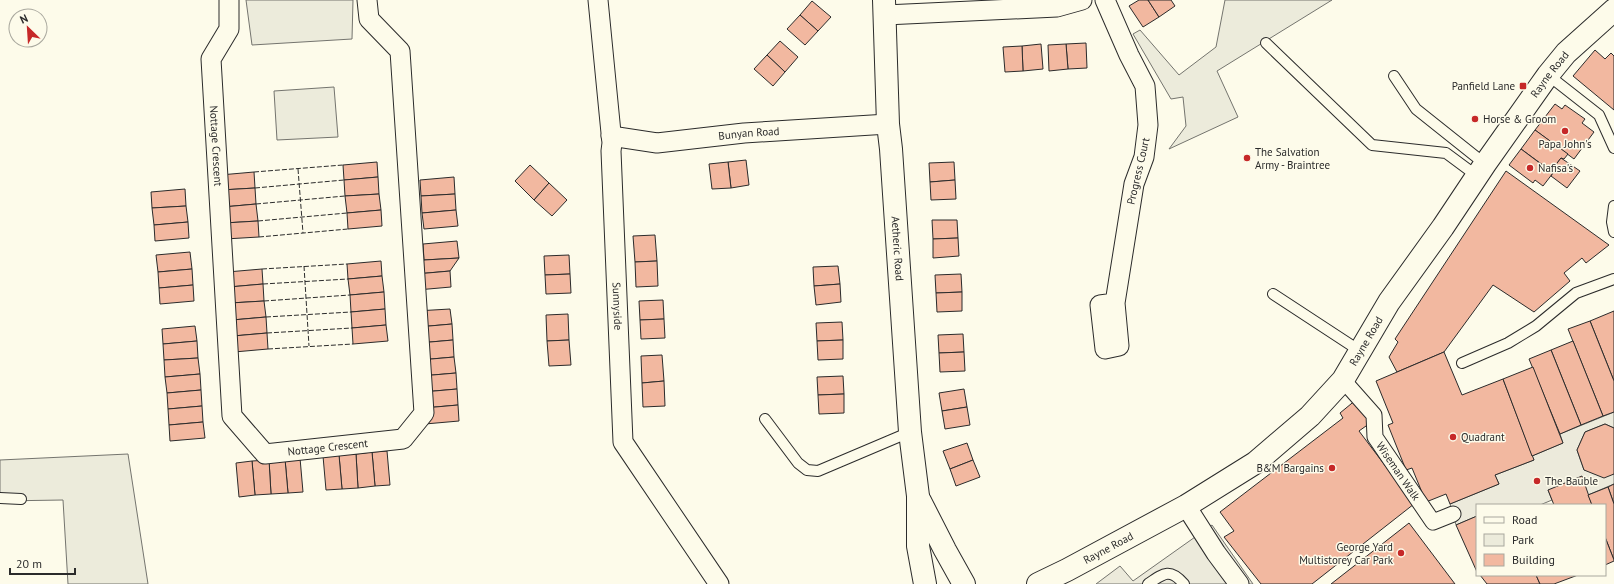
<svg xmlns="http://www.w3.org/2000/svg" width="1614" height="584" font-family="'PT Sans',sans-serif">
<rect width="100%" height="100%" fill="#fdfbea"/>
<!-- green -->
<g fill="#ecebdb" stroke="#74746e">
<polygon points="246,0 353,0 352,39 252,45"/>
<polygon points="1225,0 1332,0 1217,71 1238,117 1169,149 1186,126 1183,97 1171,99 1133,34 1140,30 1179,75 1216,47"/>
<polygon points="334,87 338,137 277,140 274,91"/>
<polygon points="128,454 148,584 68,584 63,500 0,501 0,460"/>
</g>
<!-- parking -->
<g fill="#eceadb" stroke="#74746e">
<polygon points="1614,412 1614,428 1605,424 1585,432 1577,450 1584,470 1614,474 1614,484 1588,495 1548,490 1552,500 1540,505 1477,505 1477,516 1456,525 1450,504 1499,484 1495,475 1534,460 1532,456 1563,443 1560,434"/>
<polygon points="1212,525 1253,584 1096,584 1120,566 1133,581"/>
</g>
<!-- building -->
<g fill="#f2b8a0" stroke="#2b2b2b">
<polygon points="1139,0 1148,0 1159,17 1143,27 1129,6"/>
<polygon points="1148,0 1171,0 1175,6 1159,17"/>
<polygon points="812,1 831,17 818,31 800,15"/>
<polygon points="800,15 818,31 805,45 787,29"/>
<polygon points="780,41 798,57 785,72 767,55"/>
<polygon points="1086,43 1087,68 1068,69 1066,44"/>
<polygon points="1041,44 1043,69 1023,71 1022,46"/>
<polygon points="1066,44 1068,69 1049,71 1048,45"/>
<polygon points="1022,46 1023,71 1005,72 1003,47"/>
<polygon points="1595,50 1605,59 1611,53 1614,56 1614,110 1573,76"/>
<polygon points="767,55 785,72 773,86 754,69"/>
<polygon points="1555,104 1562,109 1565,105 1585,119 1582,123 1594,132 1574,159 1535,130"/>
<polygon points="1535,130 1568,154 1564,159 1561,158 1551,171 1521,149"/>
<polygon points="1521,149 1553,173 1543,186 1535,180 1533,183 1509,165"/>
<polygon points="1561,158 1580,171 1567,188 1551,176 1553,173 1551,171"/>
<polygon points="746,160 749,185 731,188 728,162"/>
<polygon points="377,162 378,177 344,180 343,165"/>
<polygon points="728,162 731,188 712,189 709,164"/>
<polygon points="954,162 955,180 930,182 929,163"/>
<polygon points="530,165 549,183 534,200 515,181"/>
<polygon points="1506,171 1609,245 1586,263 1582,258 1564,273 1570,281 1534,312 1493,285 1444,352 1397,372 1389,357 1398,342 1395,339"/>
<polygon points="254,172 255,188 221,190 220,175"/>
<polygon points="378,177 379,194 345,196 344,180"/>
<polygon points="454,177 455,194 421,196 420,180"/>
<polygon points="955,180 956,199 931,200 930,182"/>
<polygon points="549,183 567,200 552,216 534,200"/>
<polygon points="255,188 256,204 223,207 221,190"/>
<polygon points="185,189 186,206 152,208 151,192"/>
<polygon points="379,194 381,210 347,213 345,196"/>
<polygon points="455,194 456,210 422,213 421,196"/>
<polygon points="256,204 258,221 224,223 223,207"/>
<polygon points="186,206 188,222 154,225 152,208"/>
<polygon points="381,210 382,226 348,229 347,213"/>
<polygon points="456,210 458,226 424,229 422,213"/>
<polygon points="932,220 957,220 958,238 933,239"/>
<polygon points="258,221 259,237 225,239 224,223"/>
<polygon points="188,222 189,238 155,241 154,225"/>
<polygon points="655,235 657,261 635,262 633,236"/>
<polygon points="958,238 959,256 933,258 933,239"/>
<polygon points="457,241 459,258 424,260 423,244"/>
<polygon points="190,252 192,269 158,272 156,255"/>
<polygon points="569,255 570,274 545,275 544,256"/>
<polygon points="459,258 450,271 416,274 424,260"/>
<polygon points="381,261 382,276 348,279 347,264"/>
<polygon points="657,261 658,286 636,287 635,262"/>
<polygon points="838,266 840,284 814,286 813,267"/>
<polygon points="192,269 193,285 159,288 158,272"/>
<polygon points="262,269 263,284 229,287 227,272"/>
<polygon points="450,271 451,287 417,290 416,274"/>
<polygon points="570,274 571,293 546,294 545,275"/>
<polygon points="961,274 962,292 936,293 935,275"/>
<polygon points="382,276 384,292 350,295 348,279"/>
<polygon points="263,284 264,301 230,303 229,287"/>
<polygon points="840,284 841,302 816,305 814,286"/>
<polygon points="193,285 194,301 160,304 159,288"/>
<polygon points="384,292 385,309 351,312 350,295"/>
<polygon points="962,292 962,311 937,312 936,293"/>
<polygon points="663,300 664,319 640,320 639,301"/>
<polygon points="264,301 266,317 232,320 230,303"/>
<polygon points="385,309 386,325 352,328 351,312"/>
<polygon points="450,309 452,324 418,327 416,311"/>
<polygon points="1614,311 1614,381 1590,321"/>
<polygon points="568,314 569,340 547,341 546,315"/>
<polygon points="266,317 267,333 233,336 232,320"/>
<polygon points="664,319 665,338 641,339 640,320"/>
<polygon points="1590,321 1614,381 1614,412 1603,416 1568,329"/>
<polygon points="842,322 843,340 817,341 816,323"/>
<polygon points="452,324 453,340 419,343 418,327"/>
<polygon points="386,325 388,341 353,344 352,328"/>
<polygon points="195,326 197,341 163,344 162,329"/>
<polygon points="267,333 268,349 234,352 233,336"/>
<polygon points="963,334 964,352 939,353 938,335"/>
<polygon points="453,340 454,357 420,360 419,343"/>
<polygon points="569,340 571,365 549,366 547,341"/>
<polygon points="843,340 843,359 818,360 817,341"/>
<polygon points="197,341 198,358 164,360 163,344"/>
<polygon points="1573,341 1603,416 1581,425 1551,350"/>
<polygon points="1551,350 1581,425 1560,434 1529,359"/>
<polygon points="964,352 965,371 940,372 939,353"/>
<polygon points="1444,352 1462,395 1503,379 1534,460 1495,475 1499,484 1450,504 1446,494 1426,502 1412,468 1406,470 1388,425 1393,423 1376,381"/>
<polygon points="662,355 664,381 642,383 641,356"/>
<polygon points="454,357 456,373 421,376 420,360"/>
<polygon points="198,358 200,374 165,377 164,360"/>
<polygon points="1533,367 1563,443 1532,456 1503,379"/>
<polygon points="456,373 457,389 423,392 421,376"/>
<polygon points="200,374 201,390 167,393 165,377"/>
<polygon points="843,376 844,394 818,395 817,377"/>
<polygon points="664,381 665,406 643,407 642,383"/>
<polygon points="457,389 458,405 424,408 423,392"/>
<polygon points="964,389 967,407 942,411 939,393"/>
<polygon points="201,390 202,406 168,409 167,393"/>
<polygon points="844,394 844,413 819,414 818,395"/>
<polygon points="1357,399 1373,421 1359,431 1414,504 1312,584 1261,584 1224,537 1234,531 1220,512 1343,418 1340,413"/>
<polygon points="458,405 459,421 425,424 424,408"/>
<polygon points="202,406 203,422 169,425 168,409"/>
<polygon points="967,407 970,425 945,429 942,411"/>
<polygon points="203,422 205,438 170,441 169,425"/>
<polygon points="1605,424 1614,428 1614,474 1604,478 1584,470 1577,450 1585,432"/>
<polygon points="967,443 973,460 950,469 943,451"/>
<polygon points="387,451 390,485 375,486 372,452"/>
<polygon points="372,452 375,486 358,488 356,454"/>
<polygon points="356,454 358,488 342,489 339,455"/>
<polygon points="339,455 342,489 326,490 323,456"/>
<polygon points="300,458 303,492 288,493 285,459"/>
<polygon points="285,459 288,493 271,494 269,460"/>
<polygon points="269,460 271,494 255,495 252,461"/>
<polygon points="973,460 980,477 956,486 950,469"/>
<polygon points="252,461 255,495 239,497 236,463"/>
<polygon points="1582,476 1592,505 1554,505 1548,490"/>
<polygon points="1614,484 1614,504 1608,487"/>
<polygon points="1608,487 1614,504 1614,560 1605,537 1605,505 1592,505 1588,495"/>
<polygon points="1477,516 1477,572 1456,525"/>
<polygon points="1409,523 1455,584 1331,584"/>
<polygon points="1605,537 1614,560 1614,561 1605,565"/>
<polygon points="1480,575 1536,575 1540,584 1487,584"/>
<polygon points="1536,575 1578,575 1554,584 1540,584"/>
</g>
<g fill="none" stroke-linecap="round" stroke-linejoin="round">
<defs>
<g id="service">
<polyline points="1266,43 1372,145 1446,153 1477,176"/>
<polyline points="1548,75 1599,115 1614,148"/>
<polyline points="1394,76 1416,109 1485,164"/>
<polyline points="1614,206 1612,222 1614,232"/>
<polyline points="1273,294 1360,351"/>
<polyline points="1462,363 1508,343 1536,326 1576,293 1614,279"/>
<polyline points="765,419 798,463 807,470 818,471 910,432"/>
<polyline points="0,498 21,499"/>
<path d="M1148,584C1164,573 1170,568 1184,584"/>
</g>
<g id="pedestrian">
<path id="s1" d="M1343,380L1374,415L1375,437L1433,522L1453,514"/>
</g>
<g id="minor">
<path id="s2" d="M229,0V29L211,59L232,416L265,454L403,439L424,413L400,51L369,19L367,0"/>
<path id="s3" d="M598,0L612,143L611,151L623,442L719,584"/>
<polyline points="1105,0 1129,55 1145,86 1148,125 1144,157 1134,184 1115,303 1119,346 1105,349 1100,305 1115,303"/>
<polyline points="885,15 1057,7 1082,0"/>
<path id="s4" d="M611,136L657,143L744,133L888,124"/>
<polyline points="1186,506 1216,553 1239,584"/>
</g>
<g id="tertiary">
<path id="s5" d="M884,0L888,124L891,149L910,432L918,496V546L925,584"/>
<polyline points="920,501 945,550 964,584"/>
</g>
<g id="secondary">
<path id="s6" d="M1038,584L1067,570L1186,506L1255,463L1310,416L1343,380L1389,302L1443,227L1485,164L1548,75L1566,53L1614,10"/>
</g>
</defs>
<!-- service casing -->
<use href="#service" stroke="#2b2b2b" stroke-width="12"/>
<!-- pedestrian casing -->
<use href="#pedestrian" stroke="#2b2b2b" stroke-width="17"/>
<!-- minor casing -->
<use href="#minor" stroke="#2b2b2b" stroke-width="21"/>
<!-- tertiary casing -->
<use href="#tertiary" stroke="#2b2b2b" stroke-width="24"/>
<!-- secondary casing -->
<use href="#secondary" stroke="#2b2b2b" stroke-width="24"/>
<!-- service -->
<use href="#service" stroke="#fdfbea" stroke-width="10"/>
<!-- pedestrian -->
<use href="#pedestrian" stroke="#fdfbea" stroke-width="15"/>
<!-- minor -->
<use href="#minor" stroke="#fdfbea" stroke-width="19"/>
<!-- tertiary -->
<use href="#tertiary" stroke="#fdfbea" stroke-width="22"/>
<!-- secondary -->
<use href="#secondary" stroke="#fdfbea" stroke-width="22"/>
<!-- fence -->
<g stroke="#2b2b2b" stroke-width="1" stroke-dasharray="5 2" stroke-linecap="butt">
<polyline points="298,169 303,233"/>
<polyline points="254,172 343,165"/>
<polyline points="255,188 344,180"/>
<polyline points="256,204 345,196"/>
<polyline points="258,221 347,213"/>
<polyline points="259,237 348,229"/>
<polyline points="304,266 309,346"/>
<polyline points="262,269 347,264"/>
<polyline points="263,284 348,279"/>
<polyline points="264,301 350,295"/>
<polyline points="266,317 351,312"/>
<polyline points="267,333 352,328"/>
<polyline points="268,349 353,344"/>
</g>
</g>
<!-- markers -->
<g fill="#c62828" stroke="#fdfbea" stroke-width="1.5">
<rect x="1519" y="82" width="8" height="8" rx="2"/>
<circle cx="1475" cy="119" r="4"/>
<circle cx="1565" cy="131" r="4"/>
<circle cx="1247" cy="158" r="4"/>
<circle cx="1530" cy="168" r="4"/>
<circle cx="1453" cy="437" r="4"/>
<circle cx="1332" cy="468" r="4"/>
<circle cx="1537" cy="481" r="4"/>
<circle cx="1401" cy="553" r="4"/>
</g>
<g text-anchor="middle" stroke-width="3" stroke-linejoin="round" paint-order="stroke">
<!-- street labels -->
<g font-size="11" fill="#2b2b2b" stroke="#fdfbea">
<text dy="4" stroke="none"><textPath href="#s6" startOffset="739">Rayne Road</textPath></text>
<text dy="4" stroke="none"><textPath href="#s4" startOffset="139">Bunyan Road</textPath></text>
<text dy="4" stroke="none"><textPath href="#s2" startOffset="151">Nottage Crescent</textPath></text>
<text transform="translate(1138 171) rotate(-77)" y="4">Progress Court</text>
<text dy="4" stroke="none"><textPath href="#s5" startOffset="249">Aetheric Road</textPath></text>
<text dy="4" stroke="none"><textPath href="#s3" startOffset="307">Sunnyside</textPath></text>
<text dy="4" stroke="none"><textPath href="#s6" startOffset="415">Rayne Road</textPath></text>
<text dy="4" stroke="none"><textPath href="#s2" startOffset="535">Nottage Crescent</textPath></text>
<text dy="4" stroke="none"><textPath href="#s1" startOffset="110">Wiseman Walk</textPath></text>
<text dy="4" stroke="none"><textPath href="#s6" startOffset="79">Rayne Road</textPath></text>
</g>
<!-- poi labels -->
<g font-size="11" fill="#2b2b2b" stroke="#fdfbea" text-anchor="start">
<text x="1515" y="90" text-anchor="end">Panfield Lane</text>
<text x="1483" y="123">Horse &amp; Groom</text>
<text x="1565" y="148" text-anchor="middle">Papa John's</text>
<text x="1255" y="156">The Salvation<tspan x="1255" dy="13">Army - Braintree</tspan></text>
<text x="1538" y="172">Nafisa's</text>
<text x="1461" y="441">Quadrant</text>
<text x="1324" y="472" text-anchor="end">B&amp;M Bargains</text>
<text x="1545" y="485">The Bauble</text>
<text x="1393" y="551" text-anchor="end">George Yard<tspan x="1393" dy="13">Multistorey Car Park</tspan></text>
</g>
</g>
<!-- legend -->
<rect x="1476" y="504" width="130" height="72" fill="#fdfbea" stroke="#a9a89e"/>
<rect x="1484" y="517" width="20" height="6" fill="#fdfbea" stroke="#a9a89e"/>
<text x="1512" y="524" font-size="12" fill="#2b2b2b">Road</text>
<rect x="1484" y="534" width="20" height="12" fill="#ecebdb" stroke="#a9a89e"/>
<text x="1512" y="544" font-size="12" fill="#2b2b2b">Park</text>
<rect x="1484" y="554" width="20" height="12" fill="#f2b8a0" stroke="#a9a89e"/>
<text x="1512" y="564" font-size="12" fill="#2b2b2b">Building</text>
<!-- north arrow -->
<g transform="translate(28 28) rotate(335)"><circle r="19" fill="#fdfbea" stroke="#a9a89e"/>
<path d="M0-3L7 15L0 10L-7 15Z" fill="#c62828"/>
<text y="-6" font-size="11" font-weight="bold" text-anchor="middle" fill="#2b2b2b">N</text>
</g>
<!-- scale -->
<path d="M10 568v6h65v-6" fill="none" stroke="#2b2b2b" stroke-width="2"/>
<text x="16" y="568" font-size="12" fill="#2b2b2b" stroke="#fdfbea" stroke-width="3" paint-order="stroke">20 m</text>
</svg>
